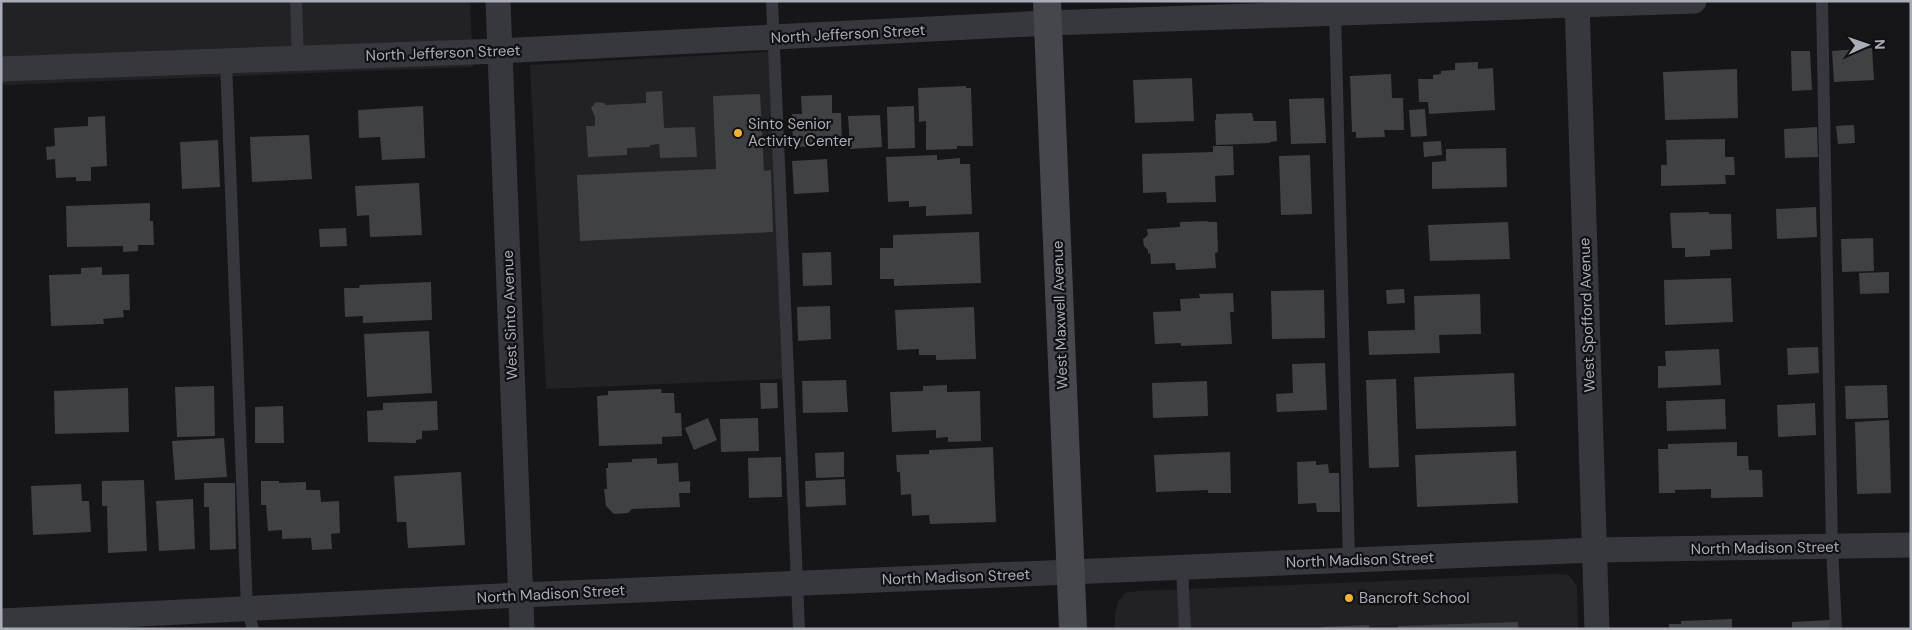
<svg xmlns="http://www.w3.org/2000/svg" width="1912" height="630" font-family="'DM Sans',sans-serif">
<rect width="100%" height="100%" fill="#161618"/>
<!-- built -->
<g fill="#222225">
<polygon points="1,1 470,1 473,67 1,85"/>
<polygon points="770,52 782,379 546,389 530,65"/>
<polygon points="1557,574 1568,575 1573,580 1577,587 1578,629 1115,629 1115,613 1118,602 1125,593 1139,591"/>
</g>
<!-- building -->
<g fill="#404145">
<polygon points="1872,48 1874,80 1834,82 1832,51"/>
<polygon points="1791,51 1810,51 1812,90 1792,91"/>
<polygon points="1478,62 1478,69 1493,68 1495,110 1429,114 1428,102 1419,102 1418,79 1433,79 1433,75 1441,74 1441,71 1455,70 1455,63"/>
<polygon points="1737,69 1738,118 1665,120 1663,72"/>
<polygon points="1391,74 1392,98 1403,98 1404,130 1384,130 1385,137 1356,138 1356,132 1352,132 1350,76"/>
<polygon points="1192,78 1194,121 1135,123 1133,80"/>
<polygon points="966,86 966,88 971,88 973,146 957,146 957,149 926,150 926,121 919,122 918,88"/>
<polygon points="662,91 664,128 695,127 697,157 660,158 659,144 650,145 650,147 627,148 627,155 588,157 586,126 595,126 595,117 591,108 596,102 604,103 606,105 646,103 646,92"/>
<polygon points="760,94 764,171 771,170 773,232 580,241 577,175 716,169 713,96"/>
<polygon points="832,95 832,113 841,113 842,145 793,147 792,114 802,114 801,96"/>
<polygon points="1324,98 1326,143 1291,144 1289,99"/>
<polygon points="423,106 425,158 382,160 380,137 359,138 358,110"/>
<polygon points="914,106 915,148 888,149 887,107"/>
<polygon points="1425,109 1427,136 1411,137 1409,110"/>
<polygon points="1252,113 1254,121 1276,121 1277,141 1270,142 1270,143 1216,145 1215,120 1216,120 1216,114"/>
<polygon points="880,115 882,147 850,149 848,116"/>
<polygon points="105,116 107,166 91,167 91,181 76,181 76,177 56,178 55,159 47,160 46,147 55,146 54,128 88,126 88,117"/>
<polygon points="1854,125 1855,143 1838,144 1836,126"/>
<polygon points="1817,127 1818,157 1785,158 1784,129"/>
<polygon points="309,135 312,179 252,182 250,137"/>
<polygon points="1725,139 1725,157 1734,157 1735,175 1725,175 1726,184 1661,186 1661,165 1667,165 1666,140"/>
<polygon points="218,140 220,187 182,189 180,142"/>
<polygon points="1441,141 1442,155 1424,157 1423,142"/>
<polygon points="1213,146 1233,146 1234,175 1215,176 1216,202 1167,203 1166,192 1143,193 1142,154 1213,152"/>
<polygon points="1506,148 1507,187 1432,189 1432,162 1446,161 1446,149"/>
<polygon points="937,155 937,160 960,158 960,164 970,164 972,214 926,216 926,206 909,207 909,201 888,202 886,157"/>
<polygon points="1310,155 1312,214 1281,215 1279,156"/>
<polygon points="827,159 829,192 794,194 792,161"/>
<polygon points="419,183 422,235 370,237 369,215 357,216 355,186"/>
<polygon points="150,203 150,221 153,221 154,245 138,245 138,251 123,252 123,246 67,247 66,206"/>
<polygon points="1816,207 1817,237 1777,239 1776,209"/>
<polygon points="1709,212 1709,214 1731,214 1732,249 1710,250 1710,256 1685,257 1685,248 1672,248 1670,213"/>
<polygon points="1208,221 1208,222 1217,222 1218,252 1215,253 1216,268 1176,270 1175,263 1151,264 1150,253 1148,254 1148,250 1144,246 1143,239 1148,235 1147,229 1180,227 1180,222"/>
<polygon points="1508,222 1510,259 1430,261 1428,225"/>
<polygon points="346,228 347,246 320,247 319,229"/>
<polygon points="979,232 981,283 894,286 894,279 880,279 880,248 893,248 893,235"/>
<polygon points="1873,238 1874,271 1842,272 1841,239"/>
<polygon points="831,252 832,285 803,286 802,253"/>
<polygon points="102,267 102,275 129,274 130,310 123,310 124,317 103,319 104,324 51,326 49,275 81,274 81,268"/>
<polygon points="1889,272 1889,293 1860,294 1859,273"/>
<polygon points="1731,278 1733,322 1665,325 1664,280"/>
<polygon points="431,282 432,320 363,323 363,316 345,317 344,288 359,288 360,285"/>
<polygon points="1404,289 1405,303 1387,304 1386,290"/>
<polygon points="1324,290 1325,338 1272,339 1271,291"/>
<polygon points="1233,293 1234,312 1230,312 1232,344 1181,346 1181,343 1155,344 1153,312 1181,311 1180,299 1200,298 1199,294"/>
<polygon points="1480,294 1481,334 1439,335 1440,353 1369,355 1368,331 1415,330 1414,296"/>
<polygon points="830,306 831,339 798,341 797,307"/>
<polygon points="974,307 976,359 936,360 936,355 919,355 919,349 897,350 895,310"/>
<polygon points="429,331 432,393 367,397 364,334"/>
<polygon points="1818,347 1819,373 1788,375 1787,348"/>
<polygon points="1719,349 1721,385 1658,388 1658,366 1666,366 1665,351"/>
<polygon points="1325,363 1327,410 1277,412 1276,394 1293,393 1292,364"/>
<polygon points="1514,373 1516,426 1416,429 1414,377"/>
<polygon points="1396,379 1399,467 1369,468 1366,380"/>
<polygon points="846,380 848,412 803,413 802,381"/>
<polygon points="1207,381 1208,416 1153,418 1152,383"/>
<polygon points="760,383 777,383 778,408 761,409"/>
<polygon points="947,385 947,392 980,391 981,441 948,442 948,437 936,438 936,430 892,432 890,392 923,391 923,386"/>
<polygon points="1887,385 1888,418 1846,419 1845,386"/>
<polygon points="214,386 215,436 177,437 175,387"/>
<polygon points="128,388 129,432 55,434 54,391"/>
<polygon points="661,389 662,393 674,393 675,413 681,413 682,436 662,437 662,444 599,446 597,396 608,395 608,391"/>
<polygon points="1725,399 1726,429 1667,431 1666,401"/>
<polygon points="437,401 438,430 422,431 422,439 416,440 416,443 368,442 367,411 383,410 383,403"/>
<polygon points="1815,403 1816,435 1778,437 1777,405"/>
<polygon points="283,406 284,443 255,443 255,407"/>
<polygon points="708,418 717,440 694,450 685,428"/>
<polygon points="758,418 759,451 721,452 720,419"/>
<polygon points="1889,420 1891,493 1857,494 1855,422"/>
<polygon points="224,438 227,477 175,480 172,441"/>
<polygon points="1737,442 1737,456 1748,456 1749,470 1762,470 1763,497 1711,498 1711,489 1675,490 1675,493 1659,493 1658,449 1668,449 1668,444"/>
<polygon points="993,447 996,522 930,524 929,515 912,516 911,494 901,495 900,472 897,472 896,455 929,454 929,450"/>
<polygon points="1516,451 1518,503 1417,507 1415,455"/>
<polygon points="844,452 844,477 816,478 815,453"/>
<polygon points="1230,452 1231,493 1208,493 1208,490 1156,492 1154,455"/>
<polygon points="781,457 782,497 749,498 748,458"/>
<polygon points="657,458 657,464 678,463 679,482 690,481 690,493 679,493 680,507 632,509 628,513 614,514 606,506 604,489 607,489 606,468 608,468 608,463 632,462 632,459"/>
<polygon points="1316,461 1316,465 1328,464 1329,473 1339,473 1340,512 1317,512 1316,503 1298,504 1297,462"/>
<polygon points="461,472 465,545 408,548 406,522 397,522 394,476"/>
<polygon points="845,479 846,505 806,507 805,481"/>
<polygon points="144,480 147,551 108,553 107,506 102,506 102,481"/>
<polygon points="261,481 279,481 279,483 306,482 306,490 320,490 321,502 339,501 340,533 331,534 332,549 312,550 311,538 282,539 282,530 268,531 266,505 261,505"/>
<polygon points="204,483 235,483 236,549 210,550 209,507 204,507"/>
<polygon points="81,484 82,501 89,501 91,532 33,535 31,486"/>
<polygon points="193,499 195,549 159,551 156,501"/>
<polygon points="1732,619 1732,629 1669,629 1669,624 1681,624 1681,621"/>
<polygon points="1830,620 1830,629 1792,629 1792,622"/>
<polygon points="1518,622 1518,629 1398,629 1398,626"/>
<polygon points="1369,625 1369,629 1321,629 1321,627"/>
</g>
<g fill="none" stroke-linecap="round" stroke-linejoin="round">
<!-- lane -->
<g stroke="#37383d" stroke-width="12">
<polyline points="296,1 298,59"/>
<polyline points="772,1 799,629"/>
<polyline points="1822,1 1832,547 1836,629"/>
<polyline points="1335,9 1349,560"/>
<polyline points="226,61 247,609 253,629"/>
<polyline points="1182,568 1185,629"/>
</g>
<!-- street -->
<g stroke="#37383d" stroke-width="25">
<polyline points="498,1 522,629"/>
<polyline points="1577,1 1597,629"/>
<polyline points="1,69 500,51 1048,23 1694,1"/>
<polyline points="1,621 520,595 1594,550 1911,545"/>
</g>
<!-- secondary -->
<polyline stroke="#45474d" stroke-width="28" points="1047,1 1073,629"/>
</g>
<!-- markers -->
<g fill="#f2b134" stroke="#111113" stroke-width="2">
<circle cx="738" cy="133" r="5"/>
<circle cx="1349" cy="598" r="5"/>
</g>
<g text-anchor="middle" stroke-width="4.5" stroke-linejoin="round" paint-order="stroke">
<!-- street labels -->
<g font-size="15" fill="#a8adb8" stroke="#111113">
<text transform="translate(848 34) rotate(-3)" y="5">North Jefferson Street</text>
<text transform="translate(443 53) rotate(-2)" y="5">North Jefferson Street</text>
<text transform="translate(510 315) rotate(-92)" y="5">West Sinto Avenue</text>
<text transform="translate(1060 315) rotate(-92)" y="5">West Maxwell Avenue</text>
<text transform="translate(1587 315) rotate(-92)" y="5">West Spofford Avenue</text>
<text transform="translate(1765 548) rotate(-1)" y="5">North Madison Street</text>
<text transform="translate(1360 560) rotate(-2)" y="5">North Madison Street</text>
<text transform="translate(956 577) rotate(-2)" y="5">North Madison Street</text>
<text transform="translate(551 594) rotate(-3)" y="5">North Madison Street</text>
</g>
<!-- poi labels -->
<g font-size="15" fill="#a8adb8" stroke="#111113" text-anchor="start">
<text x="748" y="129">Sinto Senior<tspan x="748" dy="17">Activity Center</tspan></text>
<text x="1359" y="603">Bancroft School</text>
</g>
</g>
<!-- border -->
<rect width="1912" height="630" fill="none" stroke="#a8adb8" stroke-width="5"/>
<!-- north arrow -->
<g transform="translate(1867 45) rotate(88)" stroke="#111113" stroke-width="4" paint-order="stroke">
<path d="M0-4L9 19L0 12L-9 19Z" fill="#a8adb8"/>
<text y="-8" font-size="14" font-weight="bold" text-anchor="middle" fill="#a8adb8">N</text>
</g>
</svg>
